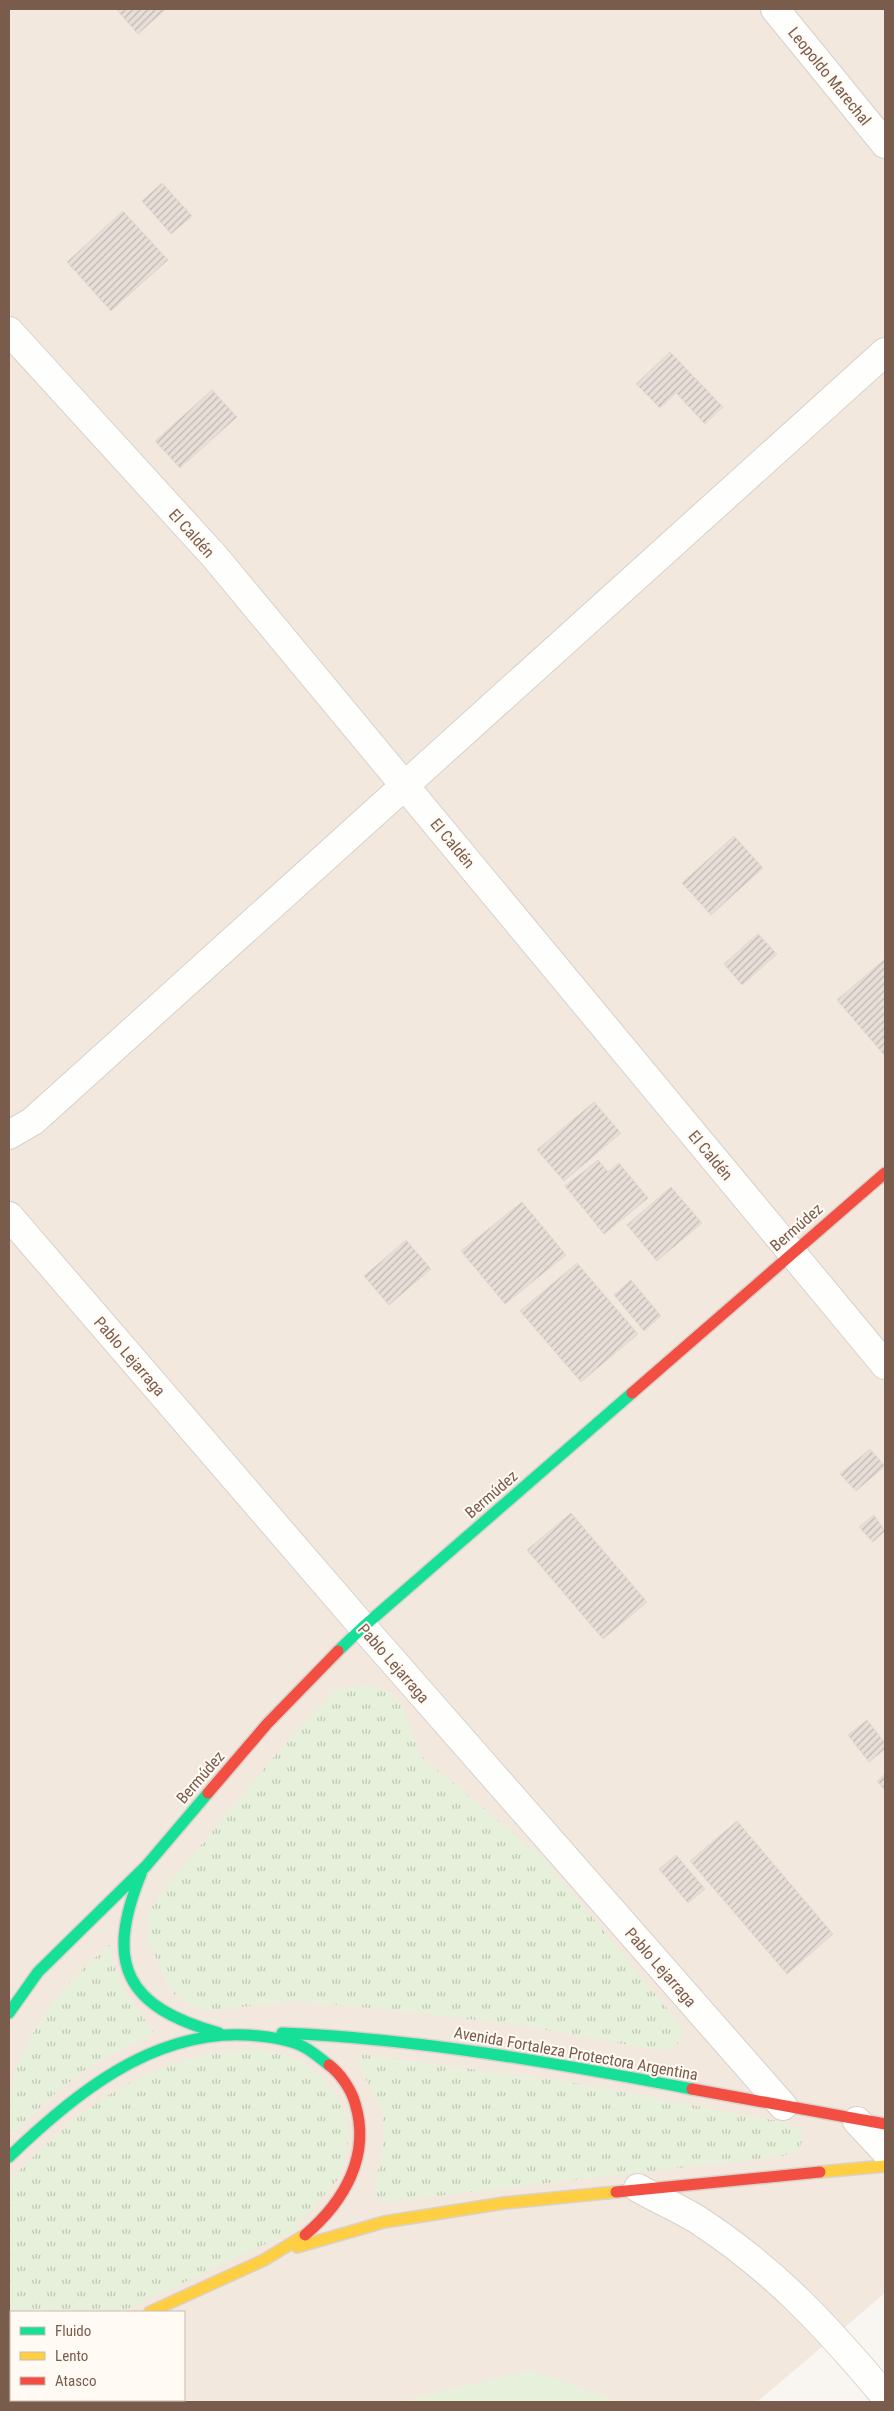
<svg xmlns="http://www.w3.org/2000/svg" width="894" height="2411" font-family="'Roboto Condensed',sans-serif">
<defs>
<pattern id="grass-tufts" width="24" height="20" patternUnits="userSpaceOnUse" patternTransform="scale(1.25)"><rect width="24" height="20" fill="#e7f0db"/><path d="M3 7l-1-3M5 7V3M7 7l1-3M15 17l-1-3M17 17v-4M19 17l1-3" fill="none" stroke="#c0c6b4"/></pattern>
<pattern id="building-hatch" width="6" height="6" patternUnits="userSpaceOnUse" patternTransform="scale(1.25)"><rect width="6" height="6" fill="#e6ded7"/><path d="M-1 1l2-2M0 6l6-6M5 7l2-2" fill="none" stroke="#bfb7b1"/></pattern>
</defs>
<rect width="100%" height="100%" fill="#f9f5f0"/>
<!-- residential -->
<path fill="#f2e8de" fill-rule="evenodd" d="M9,9H885V2293L757,2402H9ZM11,2312H184V2400H11Z"/>
<!-- grass -->
<g fill="url(#grass-tufts)">
<path d="M359,1685L376,1687L391,1693L401,1703L420,1755L545,1860L680,2024C684,2040 678,2048 662,2051L519,2025L382,2009L294,2001L207,2011L195,2007L175,1995L169,1987L147,1938L149,1911L165,1888L289,1739L335,1690Z"/>
<path d="M110,1944L113,1961L124,1989L153,2032L150,2036C95,2058 59,2086 19,2129L9,2134C9,2123 7,2110 9,2099C20,2036 62,1985 110,1944Z"/>
<path d="M258,2049L282,2054L303,2062L321,2076L336,2094L346,2114L349,2138L340,2177L293,2231L121,2312H11V2340L9,2339V2182C78,2106 152,2053 258,2049Z"/>
<path d="M360,2054L575,2083L783,2122L795,2127L803,2137L800,2149L783,2156L385,2202L377,2196L374,2188C380,2162 390,2130 379,2103C373,2088 355,2070 360,2054Z"/>
</g>
<!-- park -->
<polygon fill="#e7f0db" points="531,2370 618,2402 398,2402"/>
<!-- building -->
<g fill="url(#building-hatch)" stroke="#e2d8d2">
<polygon points="116,9 166,9 138,34"/>
<polygon points="162,183 192,216 171,234 142,201"/>
<polygon points="123,211 168,260 111,311 67,262"/>
<polygon points="670,352 723,407 705,424 676,393 660,408 636,384"/>
<polygon points="212,390 237,417 180,468 155,441"/>
<polygon points="734,836 763,868 711,915 682,883"/>
<polygon points="758,934 777,954 742,985 724,964"/>
<polygon points="885,959 885,1056 837,1000"/>
<polygon points="594,1102 621,1133 564,1181 537,1150"/>
<polygon points="598,1160 608,1172 619,1163 648,1198 604,1234 565,1186"/>
<polygon points="671,1187 702,1223 657,1261 627,1225"/>
<polygon points="522,1202 566,1255 505,1304 461,1251"/>
<polygon points="406,1240 431,1269 389,1305 364,1276"/>
<polygon points="577,1263 638,1334 581,1382 520,1311"/>
<polygon points="631,1280 661,1316 644,1331 614,1295"/>
<polygon points="870,1449 885,1466 856,1491 840,1474"/>
<polygon points="571,1513 647,1602 603,1639 527,1550"/>
<polygon points="874,1515 885,1531 873,1542 859,1527"/>
<polygon points="867,1720 885,1743 885,1749 869,1762 848,1735"/>
<polygon points="885,1774 885,1790 877,1781"/>
<polygon points="737,1821 833,1934 787,1974 690,1861"/>
<polygon points="676,1855 705,1889 688,1903 659,1869"/>
</g>
<g fill="none" stroke-linecap="round" stroke-linejoin="round">
<defs>
<g id="street">
<polyline points="775,9 885,144"/>
<polyline points="9,331 215,557 885,1365"/>
<polyline points="9,1135 33,1121 885,352"/>
<polyline points="9,1216 363,1627 783,2106"/>
<polyline points="857,2121 885,2151"/>
<path d="M638,2188C657,2199 679,2208 698,2220C776,2271 826,2326 885,2396"/>
</g>
<g id="fast">
<polyline points="338,1651 363,1627 632,1393"/>
<path d="M141,1874C104,1965 126,2007 219,2033"/>
<polyline points="9,2013 38,1972 146,1866 208,1793"/>
<path d="M282,2033C421,2039 556,2063 692,2089"/>
<path d="M9,2157C73,2095 151,2031 245,2035C264,2036 286,2038 304,2047C313,2052 321,2059 329,2065"/>
<polyline points="9,2400 11,2398"/>
</g>
<g id="slow">
<polyline points="820,2172 885,2166"/>
<polyline points="297,2247 384,2222 504,2203 616,2192"/>
<polyline points="150,2312 264,2260 305,2235"/>
</g>
<g id="jam">
<polyline points="632,1393 885,1173"/>
<polyline points="208,1793 267,1724 338,1651"/>
<polyline points="692,2089 885,2124"/>
<polyline points="616,2192 820,2172"/>
<path d="M305,2235C345,2201 371,2155 355,2103C351,2089 340,2073 329,2065"/>
<polyline points="9,2355 11,2356"/>
</g>
</defs>
<!-- street casing -->
<use href="#street" stroke="#d7d1cb" stroke-width="30"/>
<!-- fast casing -->
<use href="#fast" stroke="#d9d2cb" stroke-width="14"/>
<!-- slow casing -->
<use href="#slow" stroke="#d9d2cb" stroke-width="14"/>
<!-- jam casing -->
<use href="#jam" stroke="#d9d2cb" stroke-width="14"/>
<!-- street -->
<use href="#street" stroke="#fefefd" stroke-width="28"/>
<!-- fast -->
<use href="#fast" stroke="#16e098" stroke-width="11"/>
<!-- slow -->
<use href="#slow" stroke="#ffcf43" stroke-width="11"/>
<!-- jam -->
<use href="#jam" stroke="#f24e42" stroke-width="11"/>
</g>
<g text-anchor="middle" stroke-width="4" stroke-linejoin="round" paint-order="stroke">
<!-- street labels -->
<g font-size="16" fill="#7a5c4d" stroke="#fffaf3">
<text transform="translate(830 76) rotate(51)" y="6">Leopoldo Marechal</text>
<text transform="translate(192 533) rotate(48)" y="6">El Caldén</text>
<text transform="translate(453 843) rotate(50)" y="6">El Caldén</text>
<text transform="translate(711 1155) rotate(50)" y="6">El Caldén</text>
<text transform="translate(796 1227) rotate(-41)" y="6">Bermúdez</text>
<text transform="translate(130 1356) rotate(49)" y="6">Pablo Lejarraga</text>
<text transform="translate(491 1494) rotate(-41)" y="6">Bermúdez</text>
<text transform="translate(394 1663) rotate(49)" y="6">Pablo Lejarraga</text>
<text transform="translate(200 1777) rotate(-49)" y="6">Bermúdez</text>
<text transform="translate(661 1967) rotate(49)" y="6">Pablo Lejarraga</text>
<text transform="translate(576 2053) rotate(10)" y="6">Avenida Fortaleza Protectora Argentina</text>
</g>
</g>
<!-- border -->
<rect width="894" height="2411" fill="none" stroke="#7a5c4d" stroke-width="20"/>
<!-- legend -->
<rect x="10" y="2311" width="175" height="90" fill="#fffaf3" stroke="#cabbb1"/>
<rect x="20" y="2327" width="25" height="8" fill="#16e098" stroke="#cabbb1"/>
<text x="55" y="2336" font-size="15" fill="#7a5c4d">Fluido</text>
<rect x="20" y="2352" width="25" height="8" fill="#ffcf43" stroke="#cabbb1"/>
<text x="55" y="2361" font-size="15" fill="#7a5c4d">Lento</text>
<rect x="20" y="2377" width="25" height="8" fill="#f24e42" stroke="#cabbb1"/>
<text x="55" y="2386" font-size="15" fill="#7a5c4d">Atasco</text>
</svg>
